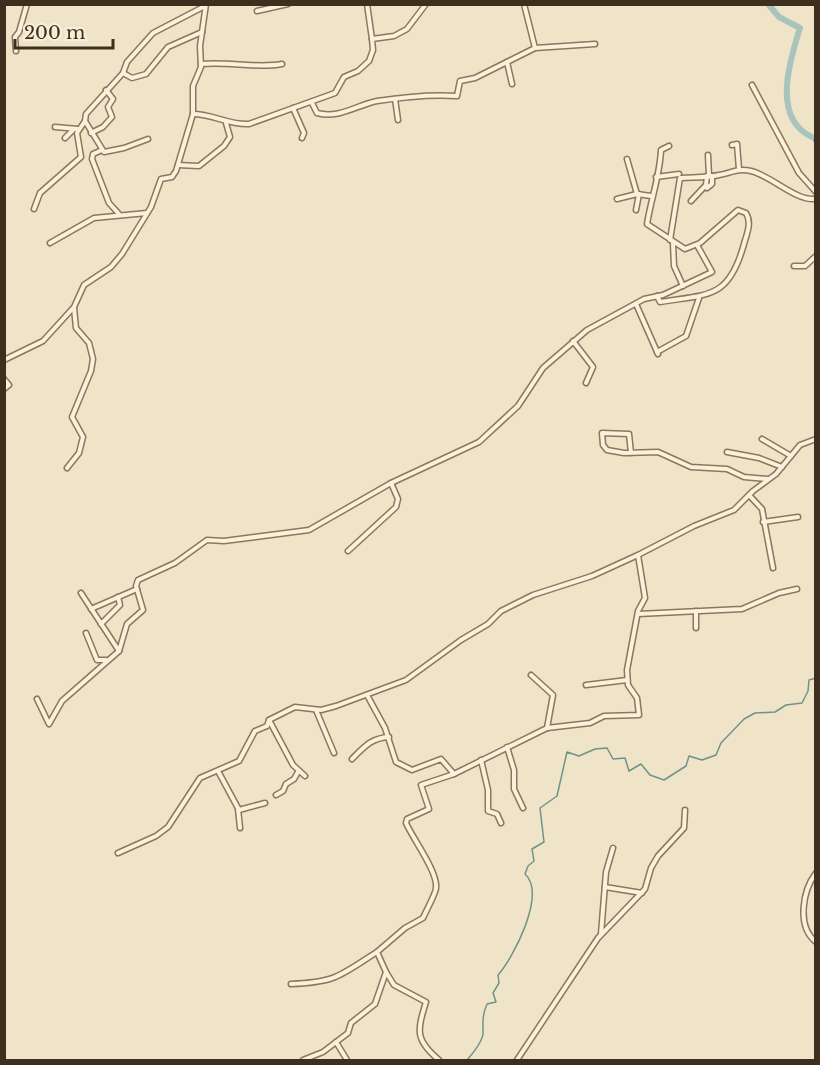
<svg xmlns="http://www.w3.org/2000/svg" width="820" height="1065" font-family="'Libre Baskerville',serif">
<rect width="100%" height="100%" fill="#f0e4c8"/>
<g fill="none" stroke-linecap="round" stroke-linejoin="round">
<!-- stream -->
<g stroke="#6f938a" stroke-width="1.5">
<polyline points="816,136 812,137 816,145"/>
<polyline points="816,284 816,288"/>
<path d="M467,1060C472,1054 482,1043 483,1034C483,1023 482,1015 487,1004L496,1002L493,993L499,983L498,975C513,958 547,894 525,874L528,866L534,861L532,849L544,842L540,808L557,796L567,752L579,756L595,749L607,748L613,759L625,758L629,771L641,764L650,775L664,780L686,766L689,756L702,760L716,755L721,743L744,719L755,713L775,712L786,705L802,703L808,691L809,680L816,678"/>
</g>
<!-- river -->
<path stroke="#a9c4bc" stroke-width="6" d="M768,4L779,17L800,28C790,60 771,118 812,137"/>
<defs>
<g id="minor">
<polyline points="367,4 372,39"/>
<polyline points="524,4 535,48"/>
<polyline points="257,11 288,4"/>
<polyline points="16,51 15,37 19,32 27,4"/>
<path d="M201,64C229,61 255,69 282,64"/>
<polyline points="123,73 132,78 146,74 168,47 202,32"/>
<polyline points="512,84 507,62 535,48 595,44"/>
<polyline points="752,85 799,173 816,192"/>
<polyline points="395,99 398,120"/>
<path d="M312,103L317,113C339,119 357,105 377,101C403,97 430,94 457,96L460,81L475,78L507,62"/>
<polyline points="293,108 304,133 302,138"/>
<path d="M193,114C213,114 228,125 249,124L335,93L344,77L358,71L369,61L373,50L372,39L394,36L407,29L426,4"/>
<polyline points="85,121 104,152 124,148 148,139"/>
<polyline points="55,127 78,129"/>
<polyline points="91,133 103,127 112,117 108,107 113,99 106,90"/>
<polyline points="65,138 73,130"/>
<polyline points="732,145 737,144 739,169"/>
<polyline points="102,150 93,154 92,159 109,203 119,214"/>
<polyline points="708,155 709,176"/>
<polyline points="627,159 637,194"/>
<polyline points="178,165 199,166 224,146 230,137 226,123"/>
<polyline points="656,177 679,174"/>
<polyline points="707,188 712,184 712,176"/>
<polyline points="617,199 637,194 651,196"/>
<polyline points="691,201 706,185 707,176"/>
<polyline points="34,209 40,193 81,157 77,133 85,121 86,114 123,73 127,62 153,33 205,6"/>
<polyline points="636,210 639,194"/>
<path d="M670,240L680,178C693,177 706,178 719,175C731,173 738,168 751,171C772,176 795,201 816,199"/>
<polyline points="50,243 94,218 147,213"/>
<polyline points="673,243 674,266 683,286"/>
<polyline points="794,266 805,266 816,256"/>
<path d="M657,296L660,302C709,294 729,299 744,244C747,233 752,223 746,213L738,210L700,243L685,249L647,224C651,199 660,175 661,150L669,146"/>
<polyline points="636,304 658,354"/>
<polyline points="573,341 593,367 586,383"/>
<polyline points="657,352 686,336 699,298"/>
<polyline points="4,360 43,341 74,307 84,285 111,267 122,254 151,207 161,179 172,177 176,171 193,114 193,86 201,67 200,46 206,4"/>
<polyline points="4,379 9,385 4,389"/>
<polyline points="762,439 791,456"/>
<polyline points="727,452 759,458 782,467"/>
<polyline points="631,453 629,434 602,433 603,445 607,450 624,453 658,452 691,467 727,469 744,477 768,479"/>
<polyline points="67,468 79,453 83,437 72,417 91,371 93,359 89,343 76,328 74,308"/>
<polyline points="749,495 762,509 773,568"/>
<polyline points="763,522 798,517"/>
<polyline points="348,551 396,507 398,499 391,483"/>
<polyline points="81,593 119,651"/>
<polyline points="91,609 137,589"/>
<polyline points="638,614 742,609 779,593 797,589"/>
<polyline points="101,624 120,605 118,597"/>
<polyline points="696,628 696,611"/>
<polyline points="86,633 97,660 106,660"/>
<polyline points="531,675 553,695 547,728"/>
<polyline points="586,685 627,680"/>
<polyline points="367,695 385,728 396,762 412,770 441,759 454,774"/>
<polyline points="37,699 49,724 62,701 119,651 127,624 143,610 136,586 138,580 175,563 207,540 224,541 309,530 391,483 479,442 518,406 543,368 587,330 644,299 663,295 712,272 697,245"/>
<polyline points="316,710 334,753"/>
<polyline points="269,720 293,765 305,776"/>
<polyline points="507,747 514,770 514,789 523,808"/>
<path d="M352,759C364,747 371,738 389,737"/>
<polyline points="481,760 488,790 488,811 497,814 501,823"/>
<polyline points="218,771 239,810 265,803"/>
<polyline points="276,795 283,791 286,784 294,779 298,772"/>
<polyline points="238,809 240,828"/>
<polyline points="118,853 156,836 168,827 200,778 239,761 255,731 267,726 269,720 295,707 321,710 336,706 406,680 461,640 488,624 501,611 533,595 592,576 638,555"/>
<path d="M816,873C803,890 796,926 816,942"/>
<polyline points="605,887 642,893"/>
<polyline points="601,934 606,872 613,848"/>
<path d="M386,972L394,985L426,1002C417,1031 415,1040 439,1060"/>
<path d="M291,984C337,982 339,976 377,952"/>
<polyline points="336,1042 347,1060"/>
<path d="M303,1060L323,1052L348,1033L351,1023L375,1004L386,972L377,952L405,928L423,918C426,911 436,893 436,888C438,872 413,839 406,823L407,819L429,809L421,785L454,774L547,728L590,723L604,716L639,715L637,698L628,685L627,670L638,611L645,598L638,555L694,526L734,510L753,491L776,474L800,445L816,439"/>
<polyline points="517,1060 598,938 645,889 651,868 658,856 684,828 685,810"/>
</g>
</defs>
<!-- minor casing -->
<use href="#minor" stroke="#8d765c" stroke-width="7"/>
<!-- minor -->
<use href="#minor" stroke="#faf1dc" stroke-width="4"/>
</g>
<!-- border -->
<rect width="820" height="1065" fill="none" stroke="#3d2e20" stroke-width="12"/>
<!-- scale -->
<path d="M15 39v9h98v-9" fill="none" stroke="#3d2e20" stroke-width="3"/>
<text x="24" y="39" font-size="18" fill="#3d2e20" stroke="#f7eed8" stroke-width="4.5" paint-order="stroke">200 m</text>
</svg>
